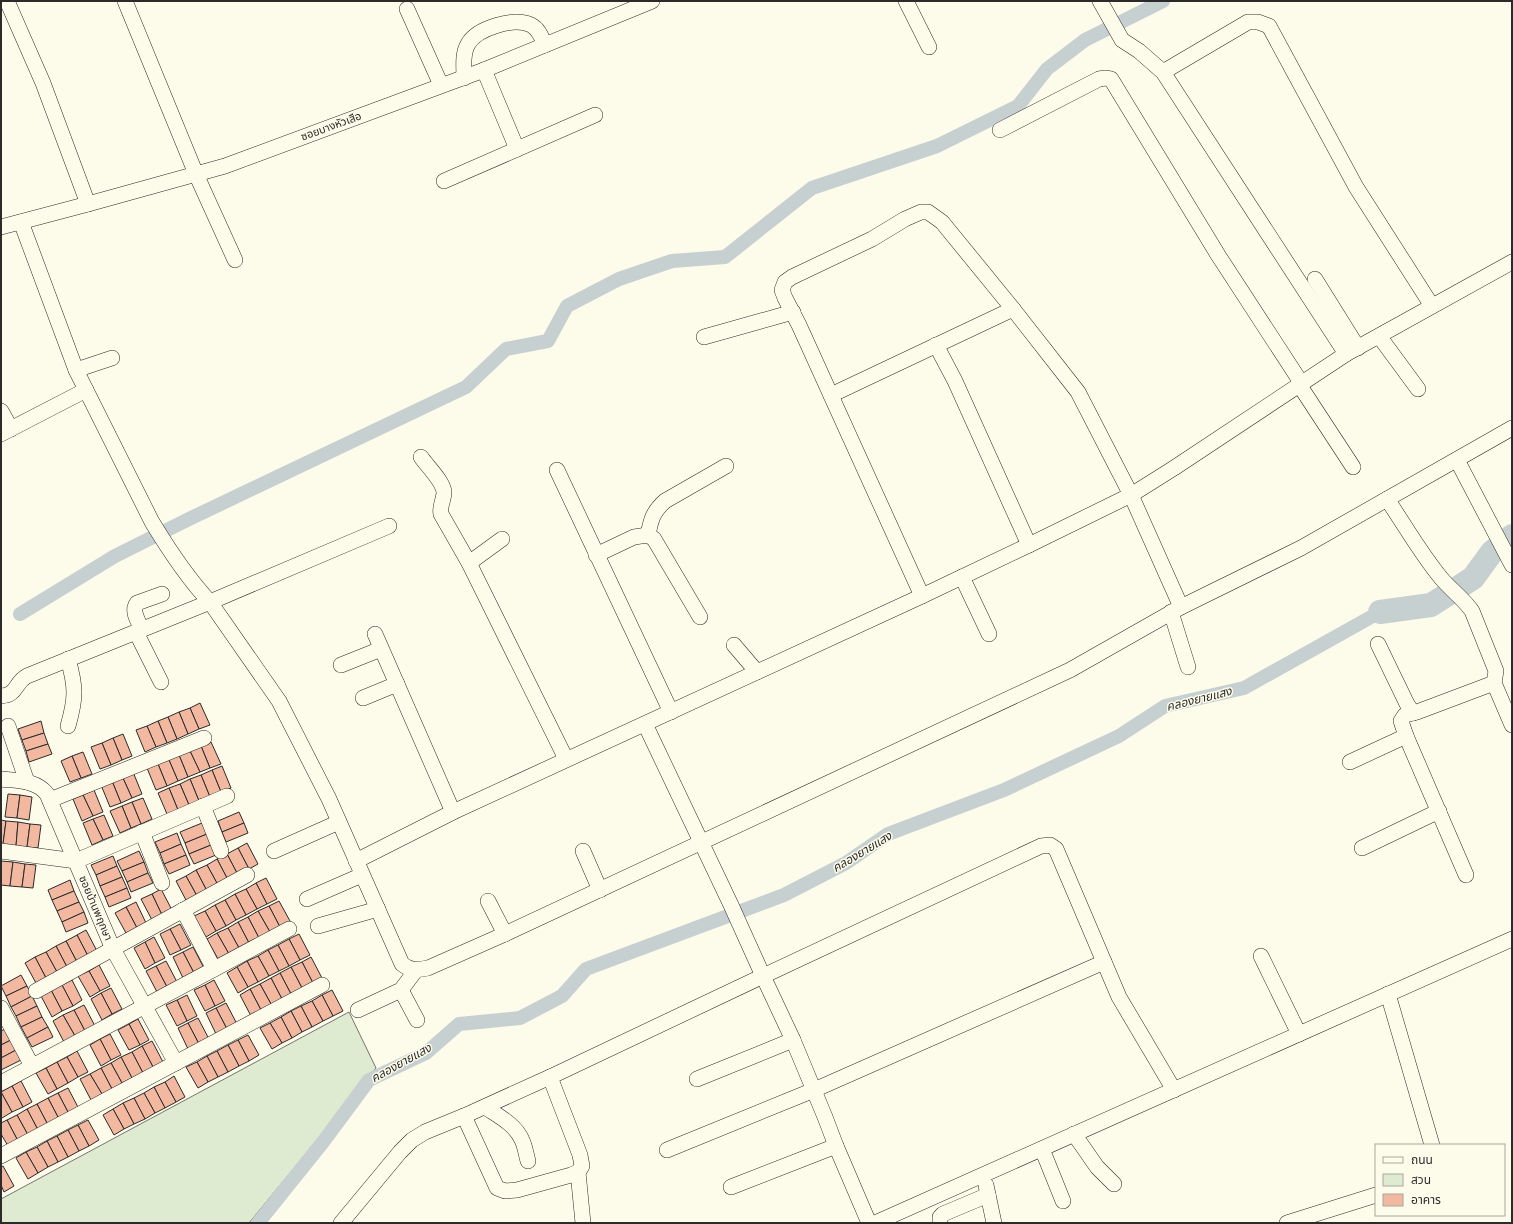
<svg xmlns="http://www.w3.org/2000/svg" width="1513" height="1224" font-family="'Noto Serif','Noto Sans Thai',serif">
<rect width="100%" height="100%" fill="#fdfbea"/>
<!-- green -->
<polygon fill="#deebd1" stroke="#74746e" points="349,1012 376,1068 249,1223 1,1223 1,1199"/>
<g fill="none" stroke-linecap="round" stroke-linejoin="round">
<!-- canal -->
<g stroke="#c7d0d0" stroke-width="14">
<polyline points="20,614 115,556 189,519 466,387 506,349 548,341 567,306 619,279 672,261 725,257 812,188 937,146 1018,106 1047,69 1085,40 1163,1"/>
<polyline points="258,1223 323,1142 369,1080 426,1053 459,1024 520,1018 562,996 586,969 784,895 846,863 888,834 1004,790 1119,736 1165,706 1244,688 1380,612"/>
</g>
<!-- river -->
<polyline stroke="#c7d0d0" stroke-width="24" points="1380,612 1431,605 1473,578 1492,552 1512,536"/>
</g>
<!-- building -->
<g fill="#f2b8a0" stroke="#2b2b2b">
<polygon points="200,703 210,725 199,729 190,708"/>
<polygon points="190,708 199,729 188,734 179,712"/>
<polygon points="179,712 188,734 177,739 168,717"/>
<polygon points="168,717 177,739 167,743 158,721"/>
<polygon points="41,721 44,733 22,740 18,729"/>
<polygon points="158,721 167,743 156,747 147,726"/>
<polygon points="147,726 156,747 145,752 136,730"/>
<polygon points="44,733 48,744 26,751 22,740"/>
<polygon points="123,734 132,756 122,760 113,738"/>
<polygon points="113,738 122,760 111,765 102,743"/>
<polygon points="211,742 221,764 210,768 201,746"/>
<polygon points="102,743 111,765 100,769 91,747"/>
<polygon points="48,744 52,754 29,762 26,751"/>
<polygon points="201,746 210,768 200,772 190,751"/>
<polygon points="190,751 200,772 188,777 179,755"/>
<polygon points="83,752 92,774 81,778 72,756"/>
<polygon points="179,755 188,777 178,781 169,760"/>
<polygon points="72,756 81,778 70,782 61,761"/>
<polygon points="169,760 178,781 167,786 158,764"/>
<polygon points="158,764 167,786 156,790 147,768"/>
<polygon points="222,766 231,788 221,792 212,770"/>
<polygon points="212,770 221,792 210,797 201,775"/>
<polygon points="133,772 142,794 132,798 122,776"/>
<polygon points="201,775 210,797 199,801 190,779"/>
<polygon points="122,776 132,798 121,803 112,781"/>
<polygon points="190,779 199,801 189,805 180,784"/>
<polygon points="112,781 121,803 110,807 101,785"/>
<polygon points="180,784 189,805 178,810 169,788"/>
<polygon points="169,788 178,810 167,814 158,793"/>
<polygon points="94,790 103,812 93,816 83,795"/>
<polygon points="8,794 20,795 17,818 5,817"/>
<polygon points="20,795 32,797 29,820 17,818"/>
<polygon points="83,795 93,816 82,821 73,799"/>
<polygon points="143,798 152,819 141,824 132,802"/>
<polygon points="132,802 141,824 131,828 122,806"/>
<polygon points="122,806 131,828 120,833 110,811"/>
<polygon points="239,812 244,823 222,832 218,821"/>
<polygon points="104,815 113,836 103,840 93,819"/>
<polygon points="93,819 103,840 92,845 83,823"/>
<polygon points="1,820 6,821 3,844 1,844"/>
<polygon points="6,821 18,822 16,846 3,844"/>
<polygon points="18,822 30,824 27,847 16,846"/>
<polygon points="202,823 207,834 185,843 180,832"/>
<polygon points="244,823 248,833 226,842 222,832"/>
<polygon points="30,824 41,825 38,848 27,847"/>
<polygon points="177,833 181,844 160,853 155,842"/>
<polygon points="207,834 211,845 189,854 185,843"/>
<polygon points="247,843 258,864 249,869 238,848"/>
<polygon points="181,844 186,855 164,864 160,853"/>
<polygon points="211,845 216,855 194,864 189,854"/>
<polygon points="238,848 249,869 238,875 227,854"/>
<polygon points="139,851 144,862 122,871 117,861"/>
<polygon points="227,854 238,875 228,880 217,859"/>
<polygon points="186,855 190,865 169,874 164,864"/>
<polygon points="113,856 117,866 96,875 91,865"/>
<polygon points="217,859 228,880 218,885 207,865"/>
<polygon points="1,861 13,862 10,886 1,885"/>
<polygon points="13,862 25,864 22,887 10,886"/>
<polygon points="144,862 148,873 127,882 122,871"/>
<polygon points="25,864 36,865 33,888 22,887"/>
<polygon points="207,865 218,885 207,891 196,870"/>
<polygon points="117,866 122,877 100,886 96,875"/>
<polygon points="196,870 207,891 197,896 186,876"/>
<polygon points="148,873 153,883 131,892 127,882"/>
<polygon points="186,876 197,896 187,902 176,881"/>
<polygon points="122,877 127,888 105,897 100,886"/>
<polygon points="266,878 277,899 267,904 256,883"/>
<polygon points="70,880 74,891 52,900 48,890"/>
<polygon points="256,883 267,904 257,909 246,889"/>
<polygon points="127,888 131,898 109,907 105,897"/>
<polygon points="161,889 172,910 162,915 152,894"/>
<polygon points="246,889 257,909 246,915 235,894"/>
<polygon points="74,891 79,902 57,911 52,900"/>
<polygon points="152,894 162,915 152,920 141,899"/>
<polygon points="235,894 246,915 236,920 225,900"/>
<polygon points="225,900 236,920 226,926 215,905"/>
<polygon points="279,901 290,921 280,927 269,906"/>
<polygon points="79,902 84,912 62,922 57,911"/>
<polygon points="136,902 146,923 137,928 126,907"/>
<polygon points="215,905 226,926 216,931 205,911"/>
<polygon points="269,906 280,927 270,932 258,911"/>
<polygon points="126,907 137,928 126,933 115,913"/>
<polygon points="205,911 216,931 206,937 194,916"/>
<polygon points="258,911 270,932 259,938 248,917"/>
<polygon points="84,912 88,923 66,932 62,922"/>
<polygon points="248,917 259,938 249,943 238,922"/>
<polygon points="238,922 249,943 239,948 228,928"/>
<polygon points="180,924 191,945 181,950 170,929"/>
<polygon points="228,928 239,948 229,954 217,933"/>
<polygon points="170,929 181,950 170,955 160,934"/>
<polygon points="86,930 97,951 88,956 77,935"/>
<polygon points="217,933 229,954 218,959 207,939"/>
<polygon points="299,934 310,955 300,960 289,939"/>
<polygon points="77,935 88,956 77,962 66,941"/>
<polygon points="154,937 165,958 155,963 145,942"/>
<polygon points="289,939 300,960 289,966 278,945"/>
<polygon points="66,941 77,962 67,967 56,946"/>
<polygon points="145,942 155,963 145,969 134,948"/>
<polygon points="278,945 289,966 279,971 268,950"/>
<polygon points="56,946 67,967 57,972 46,952"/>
<polygon points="193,947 204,968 194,973 183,952"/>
<polygon points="268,950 279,971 269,976 258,956"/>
<polygon points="46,952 57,972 46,978 35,957"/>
<polygon points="183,952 194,973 183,978 173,957"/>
<polygon points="258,956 269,976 258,982 247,961"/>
<polygon points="35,957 46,978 36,983 25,963"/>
<polygon points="311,957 322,978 313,983 302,962"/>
<polygon points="166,961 177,982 167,987 156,966"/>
<polygon points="247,961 258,982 248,987 237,967"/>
<polygon points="302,962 313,983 302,988 291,967"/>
<polygon points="99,965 110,986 100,991 89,971"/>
<polygon points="156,966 167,987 157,992 146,971"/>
<polygon points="237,967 248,987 238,993 227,973"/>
<polygon points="291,967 302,988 291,994 280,973"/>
<polygon points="89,971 100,991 90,997 78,976"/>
<polygon points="280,973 291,994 282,999 271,978"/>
<polygon points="21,975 27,986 6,996 1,986"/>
<polygon points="271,978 282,999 271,1004 260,984"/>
<polygon points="72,980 82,1000 73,1006 62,985"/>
<polygon points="214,980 225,1001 215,1006 205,985"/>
<polygon points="260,984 271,1004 261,1010 250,989"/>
<polygon points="62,985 73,1006 62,1011 51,990"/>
<polygon points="205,985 215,1006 205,1011 194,990"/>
<polygon points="27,986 32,996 11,1007 6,996"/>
<polygon points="111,988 122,1009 112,1014 101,993"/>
<polygon points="250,989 261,1010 251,1016 240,995"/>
<polygon points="51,990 62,1011 52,1017 41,996"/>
<polygon points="332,990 343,1011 333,1016 322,995"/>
<polygon points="101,993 112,1014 102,1020 91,999"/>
<polygon points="187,995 197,1016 187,1021 177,1000"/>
<polygon points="322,995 333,1016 323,1021 312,1001"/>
<polygon points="32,996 37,1006 16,1016 11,1007"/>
<polygon points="177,1000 187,1021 177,1026 166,1005"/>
<polygon points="312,1001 323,1021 312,1027 301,1006"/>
<polygon points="226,1003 237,1024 227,1029 216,1008"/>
<polygon points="84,1005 95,1026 85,1031 74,1010"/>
<polygon points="37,1006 42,1017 21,1027 16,1016"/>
<polygon points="301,1006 312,1027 302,1032 291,1011"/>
<polygon points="216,1008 227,1029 216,1034 206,1013"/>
<polygon points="74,1010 85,1031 75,1036 63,1015"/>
<polygon points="291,1011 302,1032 292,1038 281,1017"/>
<polygon points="63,1015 75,1036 64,1042 53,1021"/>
<polygon points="42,1017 48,1027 27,1038 21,1027"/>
<polygon points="281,1017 292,1038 282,1043 270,1023"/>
<polygon points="198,1018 209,1039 199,1044 188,1023"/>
<polygon points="138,1019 149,1040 140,1045 129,1024"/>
<polygon points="188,1023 199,1044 188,1049 178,1028"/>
<polygon points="270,1023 282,1043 272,1049 260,1028"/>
<polygon points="129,1024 140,1045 129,1050 118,1030"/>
<polygon points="48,1027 53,1037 32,1047 27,1038"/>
<polygon points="5,1029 11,1040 1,1045 1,1031"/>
<polygon points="110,1034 121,1055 111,1060 100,1039"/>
<polygon points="248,1035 259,1055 249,1061 238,1040"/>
<polygon points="100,1039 111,1060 101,1066 90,1045"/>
<polygon points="11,1040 16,1050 1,1058 1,1045"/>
<polygon points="238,1040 249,1061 239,1066 228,1045"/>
<polygon points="152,1041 163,1062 153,1067 142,1046"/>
<polygon points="228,1045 239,1066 228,1072 217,1051"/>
<polygon points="142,1046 153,1067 143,1073 132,1052"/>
<polygon points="16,1050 21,1060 1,1070 1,1058"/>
<polygon points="77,1051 88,1072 78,1077 67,1057"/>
<polygon points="217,1051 228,1072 218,1077 207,1056"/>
<polygon points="132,1052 143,1073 132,1078 121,1057"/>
<polygon points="207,1056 218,1077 208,1082 197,1062"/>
<polygon points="67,1057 78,1077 68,1083 57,1062"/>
<polygon points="121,1057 132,1078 122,1083 111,1063"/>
<polygon points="57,1062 68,1083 57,1089 46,1068"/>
<polygon points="197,1062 208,1082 198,1088 186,1067"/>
<polygon points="111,1063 122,1083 112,1089 101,1068"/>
<polygon points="46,1068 57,1089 48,1094 36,1073"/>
<polygon points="101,1068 112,1089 102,1094 90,1074"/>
<polygon points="90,1074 102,1094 91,1100 80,1079"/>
<polygon points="174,1076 185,1097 176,1102 165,1082"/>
<polygon points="21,1081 32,1102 23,1107 12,1086"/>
<polygon points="165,1082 176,1102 165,1108 154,1087"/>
<polygon points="12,1086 23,1107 12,1112 1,1092"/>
<polygon points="154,1087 165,1108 155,1113 144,1093"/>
<polygon points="68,1088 79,1109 69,1114 58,1093"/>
<polygon points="1,1092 12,1112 2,1118 1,1117"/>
<polygon points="58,1093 69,1114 59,1119 48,1098"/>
<polygon points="144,1093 155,1113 145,1119 134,1098"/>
<polygon points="48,1098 59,1119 48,1125 37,1104"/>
<polygon points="134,1098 145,1119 134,1124 123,1103"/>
<polygon points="123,1103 134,1124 124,1129 113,1109"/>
<polygon points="37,1104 48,1125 38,1130 27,1109"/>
<polygon points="27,1109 38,1130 28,1135 17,1115"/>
<polygon points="113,1109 124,1129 114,1135 103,1115"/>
<polygon points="17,1115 28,1135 18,1141 7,1120"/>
<polygon points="7,1120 18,1141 8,1146 1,1134 1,1123"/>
<polygon points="88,1120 99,1140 89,1146 78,1125"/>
<polygon points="78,1125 89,1146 79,1151 68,1130"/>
<polygon points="68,1130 79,1151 68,1157 57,1136"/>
<polygon points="57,1136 68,1157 58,1162 47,1141"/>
<polygon points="47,1141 58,1162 48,1167 37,1147"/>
<polygon points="37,1147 48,1167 38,1173 26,1152"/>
<polygon points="26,1152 38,1173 28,1179 16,1158"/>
<polygon points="3,1166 14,1186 4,1192 1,1185 1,1167"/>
</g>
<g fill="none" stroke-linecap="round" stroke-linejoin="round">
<defs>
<g id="minor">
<polyline points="7,1 43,83 88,204"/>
<polyline points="125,1 196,174 235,260"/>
<polyline points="906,1 929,47"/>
<polyline points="1100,1 1122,40 1139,51 1163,72 1346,354"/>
<polyline points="407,9 441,85"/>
<polyline points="484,70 517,149"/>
<polyline points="1163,72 1248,22 1258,22 1269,26 1356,187 1432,306"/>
<path d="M464,78C464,67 462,54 468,44C477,28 514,17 531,25C539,29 542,38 545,45"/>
<polyline points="1000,130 1099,79 1105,78 1111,79 1218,255 1302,384"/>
<polyline points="444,181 595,115"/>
<path d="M21,222L76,370L152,522C169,550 188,579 210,602L279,701L329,799L402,964C411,971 417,970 428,968L505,934L1070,670L1181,607L1301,548L1512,428"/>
<polyline points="1,227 88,204 225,166 484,70 652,1"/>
<polyline points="1315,279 1358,348"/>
<polyline points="1379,336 1418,389"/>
<polyline points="704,337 793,312"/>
<polyline points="936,345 955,381 1029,545"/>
<polyline points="76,370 112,358"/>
<polyline points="1300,386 1353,467"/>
<polyline points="831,395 1013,309"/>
<polyline points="1,411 11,429"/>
<polyline points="1,434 86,390"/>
<path d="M421,457C427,466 443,481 444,492C444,500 439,507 441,514L469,563L566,759"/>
<polyline points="1457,460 1512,565"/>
<polyline points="557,470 671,712"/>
<path d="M1387,499C1404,524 1421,554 1441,578C1451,590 1463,598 1472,611L1496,671L1494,683L1417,712L1405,715L1401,721L1406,736L1466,875"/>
<path d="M648,535C651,519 653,512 665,501L726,466"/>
<polyline points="596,555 634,537 648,535 654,539 700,617"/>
<polyline points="469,563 502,539"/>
<polyline points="962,577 989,634"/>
<polyline points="922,596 799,325 785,298 782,290 785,282 792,277 872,239 905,219 921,212 928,212 942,222 1013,309 1078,392 1131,495 1181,607"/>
<polyline points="1171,612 1188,667"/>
<path d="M142,629C138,621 131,611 137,603L162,594"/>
<polyline points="136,632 161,682"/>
<polyline points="375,634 453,812"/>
<polyline points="1378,644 1407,704 1413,713"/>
<polyline points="734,645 757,672"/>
<polyline points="341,665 381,649"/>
<polyline points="1494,683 1512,725"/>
<path d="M1,696C18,695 14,683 27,676L210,602L389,526"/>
<polyline points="363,698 397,684"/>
<polyline points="645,724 731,905 763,976 793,1040 825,1117 836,1146 869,1223"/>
<polyline points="8,726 27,782"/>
<path d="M68,726C76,698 76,687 68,659"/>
<polyline points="1350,762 1406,736"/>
<path d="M1,779C18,781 36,780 47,794L113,949L176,1063"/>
<polyline points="50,800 204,738"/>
<polyline points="203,806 221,851"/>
<polyline points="142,832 162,883"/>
<polyline points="1362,848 1439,811"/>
<polyline points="1,851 76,861 227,796"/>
<polyline points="274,851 339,822"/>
<polyline points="583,851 600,890"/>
<polyline points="356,861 453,812 922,596 1029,545 1131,495 1174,468 1346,354 1512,262"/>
<polyline points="307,899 362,875"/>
<polyline points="488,901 505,934"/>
<polyline points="183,910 214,969"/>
<polyline points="318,926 378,909"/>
<polyline points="1261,956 1299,1034"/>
<polyline points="401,990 417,1020"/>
<polyline points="36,991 247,875"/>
<polyline points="1388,994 1432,1145"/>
<polyline points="1,1008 32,1066"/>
<polyline points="358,1010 401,990 416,970"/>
<polyline points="697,1079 793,1040"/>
<polyline points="1,1083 289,929"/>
<path d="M485,1107C498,1116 515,1124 522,1140C525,1146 526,1154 528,1161"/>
<polyline points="464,1116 497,1188 505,1191 517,1190 571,1175 578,1172 582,1166 580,1155 550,1077"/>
<polyline points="1074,1134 1097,1167 1114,1184"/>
<polyline points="1042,1149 1063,1201"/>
<polyline points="667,1150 814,1090 1104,962"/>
<polyline points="1,1156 322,985"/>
<polyline points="578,1172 583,1223"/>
<polyline points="986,1185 994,1223"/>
<polyline points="731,1187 836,1146"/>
<polyline points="341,1223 400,1152 412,1140 425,1132 464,1116 550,1077 763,976 1041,846 1050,845 1056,849 1119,997 1174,1090"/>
<polyline points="875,1223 1512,939"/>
<polyline points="940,1223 940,1217 943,1214 988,1195"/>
<polyline points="1287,1223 1376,1195"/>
</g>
</defs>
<!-- minor casing -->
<use href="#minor" stroke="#2b2b2b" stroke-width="16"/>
<!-- minor -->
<use href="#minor" stroke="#fdfbea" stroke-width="15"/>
</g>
<g text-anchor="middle" stroke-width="3" stroke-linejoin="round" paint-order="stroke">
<!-- street labels -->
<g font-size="11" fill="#2b2b2b" stroke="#fdfbea">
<text transform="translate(331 126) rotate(-20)" y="4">ซอยบางหัวเสือ</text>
<text transform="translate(96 908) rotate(67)" y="4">ซอยบ้านพฤกษา</text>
</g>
<!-- water labels -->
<g font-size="12" font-style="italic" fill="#2b2b2b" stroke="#fdfbea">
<text transform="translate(1199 699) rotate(-14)" y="4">คลองยายแสง</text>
<text transform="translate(862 852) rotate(-31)" y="4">คลองยายแสง</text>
<text transform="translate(401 1063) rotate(-29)" y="4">คลองยายแสง</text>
</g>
</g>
<!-- border -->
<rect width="1513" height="1224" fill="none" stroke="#2b2b2b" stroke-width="4"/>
<!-- legend -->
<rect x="1375" y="1144" width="130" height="72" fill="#fdfbea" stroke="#a9a89e"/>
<rect x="1383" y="1157" width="20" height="6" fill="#fdfbea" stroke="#a9a89e"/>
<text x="1411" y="1164" font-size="12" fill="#2b2b2b">ถนน</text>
<rect x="1383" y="1174" width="20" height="12" fill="#deebd1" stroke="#a9a89e"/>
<text x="1411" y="1184" font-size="12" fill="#2b2b2b">สวน</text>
<rect x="1383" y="1194" width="20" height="12" fill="#f2b8a0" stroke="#a9a89e"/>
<text x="1411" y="1204" font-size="12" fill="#2b2b2b">อาคาร</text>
</svg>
